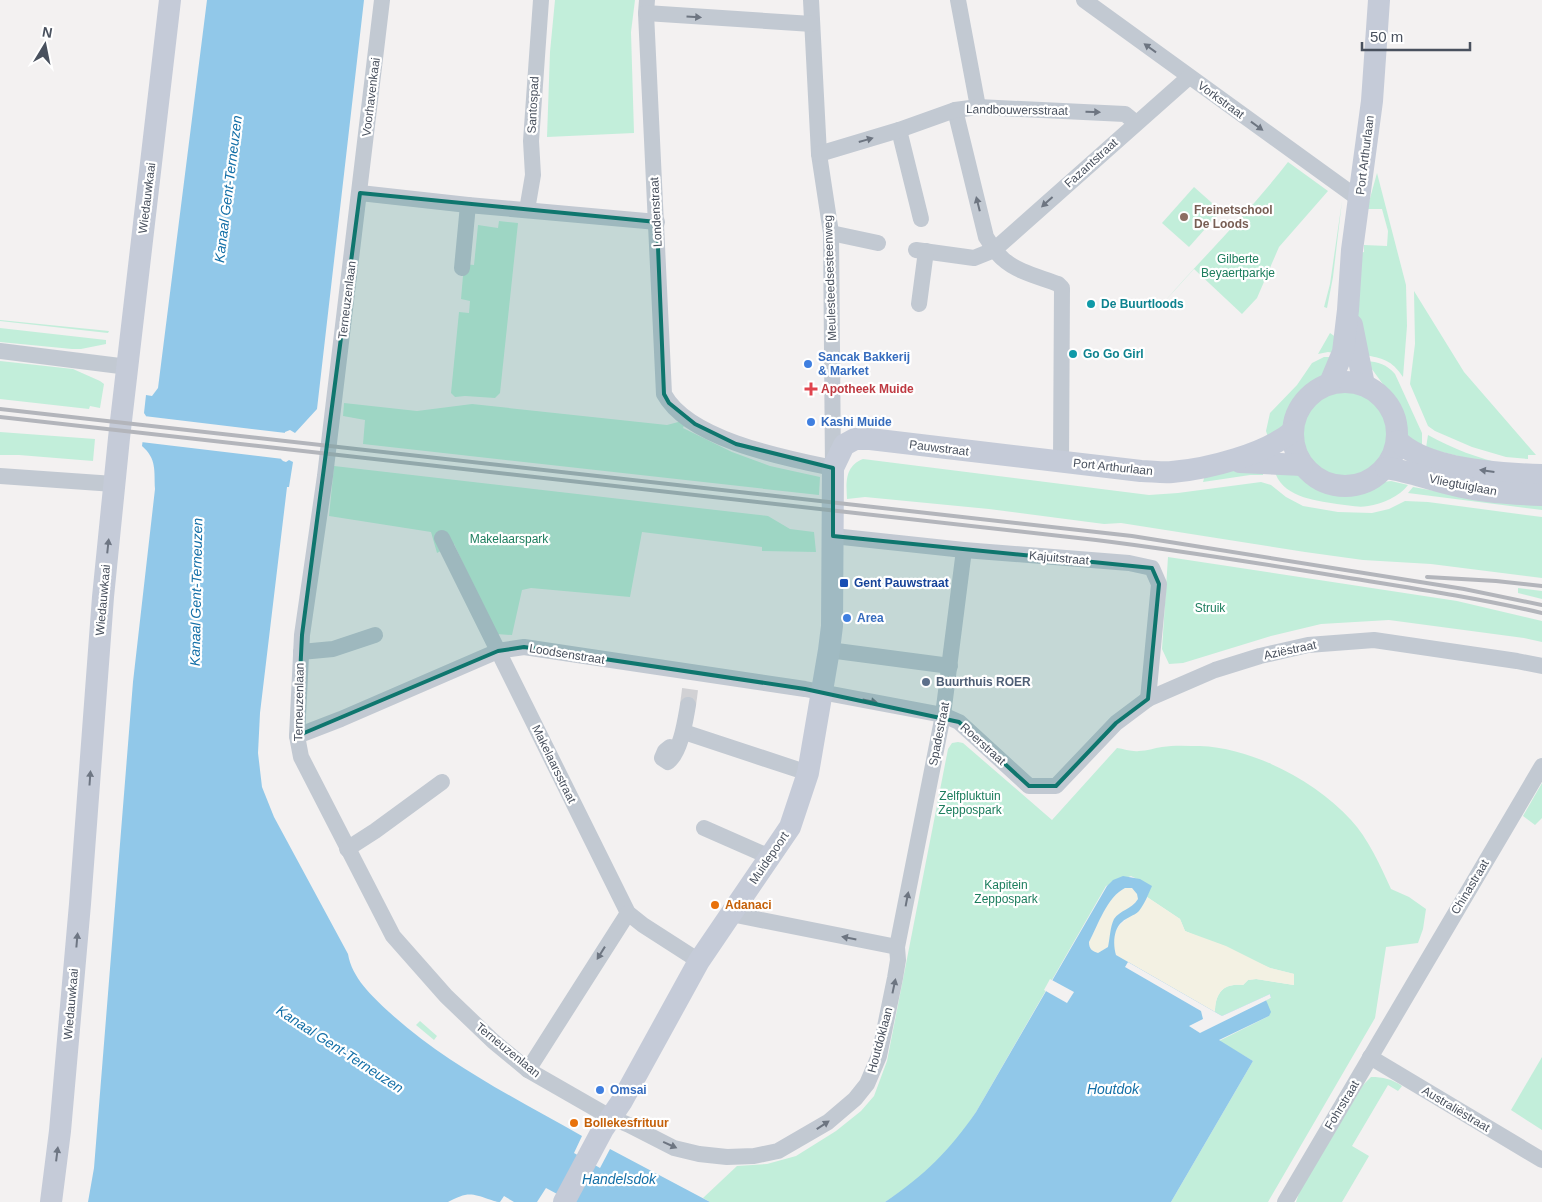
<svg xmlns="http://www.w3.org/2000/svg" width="1542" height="1202" font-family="Helvetica,sans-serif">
<rect width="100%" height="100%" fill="#f3f1f1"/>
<!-- green -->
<g fill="#c2eeda">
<polygon points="555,0 635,0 631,32 634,133 547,137 550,52"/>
<path d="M1288,162L1328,191L1279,247L1257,298L1242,314L1194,269L1165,301C1206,254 1250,211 1288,162Z"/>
<path d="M1377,173L1406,285L1407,326L1403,377C1392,360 1382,358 1364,355L1356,307L1360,253L1364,252V245L1387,246L1388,231L1382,209H1367Z"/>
<polygon points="1194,187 1221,211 1189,247 1162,223"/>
<polygon points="1342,201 1333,277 1327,308 1324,307 1330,284"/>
<polygon points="499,221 518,223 500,393 495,398 465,396 455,397 451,393 459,312 469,313 470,301 461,299 464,264 474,265 478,225 498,228"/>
<polygon points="1414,291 1464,372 1536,455 1528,455 1528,459 1506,457 1472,447 1435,431 1428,426 1410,384 1415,344"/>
<polygon points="0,320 109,331 108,333 0,321"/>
<polygon points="0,328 106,340 106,344 81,349 72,349 0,342"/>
<polygon points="1330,333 1337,338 1334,353 1328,352 1318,354"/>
<polygon points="1324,357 1333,357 1325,375 1309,383 1297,395 1289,407 1282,429 1269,440 1266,431 1270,413 1297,385 1312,363"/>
<polygon points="0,361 73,369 100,381 104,384 100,408 90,406 89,409 0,399"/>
<path d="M1366,361C1379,362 1386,364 1395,374L1422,433V446L1408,436L1402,413L1396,402Z"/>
<circle cx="1345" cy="434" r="44"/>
<polygon points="344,403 417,411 472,404 667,425 682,421 685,423 683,428 732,452 770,466 820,477 819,495 363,444 365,420 343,416"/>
<polygon points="0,432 95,439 93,461 19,455 0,455"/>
<path d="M1428,435C1453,449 1478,458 1506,465L1486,463L1426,448Z"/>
<path d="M863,459L1149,495L1178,493L1261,482L1271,485L1286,497L1303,506L1338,512L1372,513L1389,509L1405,501L1428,502L1542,517V578L1431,564L1363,560L1305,552L1121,523L1104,524L989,509L865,497L847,499C846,482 845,466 863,459Z"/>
<polygon points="334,466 768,516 790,529 814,532 816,552 762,551 762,547 642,532 630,597 531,588 522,590 512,635 496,634 454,544 437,553 431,532 329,516"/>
<polygon points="1263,468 1263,475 1250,475 1203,482 1205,475 1222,471"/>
<path d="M1274,469L1294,472L1319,489L1342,494L1364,491L1383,482L1391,481L1408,485C1400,496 1382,504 1368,506C1358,508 1347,505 1337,504C1313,500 1281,497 1274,469Z"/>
<polygon points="1413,487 1463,496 1542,503 1542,510 1408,493"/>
<polygon points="1168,557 1457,601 1542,621 1542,642 1524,638 1389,620 1321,624 1271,636 1183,663 1169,664 1162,649"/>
<polygon points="1518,588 1542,591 1542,599 1518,593"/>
<path d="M958,742L963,743L1052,820L1117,748C1124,749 1132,752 1139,751C1147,751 1154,748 1162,747C1174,745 1188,746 1200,746C1253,748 1316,781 1351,820C1368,838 1381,867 1391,889L1409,897L1426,909L1423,929L1418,943L1386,947L1375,1018L1268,1202H1171L1253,1061L1219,1041L1269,1016L1266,1000L1270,994L1222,1016L1215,1013C1215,993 1223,983 1243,985L1248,980L1256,979L1294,985V974L1270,968L1185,931L1180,919L1147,897L1151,886L1131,876L1106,886L976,1112L958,1139L939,1159L913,1183L885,1202H710L703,1198L737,1166L767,1164L796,1156L836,1131L861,1111L874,1096L887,1061L948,749L952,743Z"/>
<polygon points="1542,783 1542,818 1535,825 1523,816"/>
<polygon points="420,1021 437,1036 434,1040 416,1025"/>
<polygon points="1542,1057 1542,1130 1511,1110"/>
<path d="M1371,1077C1383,1077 1392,1079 1402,1086L1398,1091L1388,1085L1352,1146L1369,1156L1342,1202H1296L1300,1190L1363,1085Z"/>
</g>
<!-- sand -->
<g fill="#f3f1e3">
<path d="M1125,888H1132L1137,893L1138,899L1131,908L1118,914L1108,947L1098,953C1092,951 1089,949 1089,942C1098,925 1107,897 1125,888Z"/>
<path d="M1147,897L1180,919L1185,931L1226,946L1270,968L1294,974V985L1256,979L1248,980L1243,985C1223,983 1215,993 1215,1013L1116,955C1104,922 1136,920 1147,897Z"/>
</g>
<!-- water -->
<g fill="#91c8e9" fill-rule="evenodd">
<path d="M207,0H364L317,409L295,433L290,430L285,432L281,459L283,461L286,462L289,460L293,462L289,487H287L260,713L258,753L262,787L274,817L348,954C352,978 372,996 389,1012C446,1064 515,1098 582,1136L574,1153L600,1168L610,1149L710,1202H572L546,1188L537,1202H514L504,1196L500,1202C495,1202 493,1200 488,1199C470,1192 465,1193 448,1202H88L94,1168L133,682L155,489C154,471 157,459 142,446L146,416L144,413L146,395L152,396L158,388Z"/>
<path d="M1123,876L1140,879L1152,886C1148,895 1145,903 1139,911C1134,916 1127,917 1122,922C1113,929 1113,946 1116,955L1222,1016L1270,994L1271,998L1266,1000L1271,1012L1269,1016L1219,1040L1253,1061L1171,1202H885C925,1175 949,1151 976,1112L1107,886L1113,880ZM1125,888H1132L1137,894L1138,899C1131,910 1120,910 1114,919C1110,927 1110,938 1108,947L1098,953C1092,951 1089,949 1089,942C1098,925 1107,897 1125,888Z"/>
</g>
<!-- pier -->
<g fill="#f3f1f1">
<polygon points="144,416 286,433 283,459 141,442"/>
<polygon points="1128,962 1222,1016 1270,994 1271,998 1200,1033 1189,1026 1203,1019 1201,1011 1125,967"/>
<polygon points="1050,979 1074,992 1067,1003 1044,990"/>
</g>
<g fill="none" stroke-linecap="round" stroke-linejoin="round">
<!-- street-tunnel -->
<polyline stroke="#d1d1d4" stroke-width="16" stroke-dasharray="16 8" stroke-linecap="butt" points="688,705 691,682"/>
<!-- street -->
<g stroke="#c2c9d2" stroke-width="16">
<polyline points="382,0 325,476 302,635 297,736 301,757 393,936 446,996 493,1041 528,1070 610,1117 629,1125 674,1148 699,1154 727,1157 754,1156 778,1151 828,1122 855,1099 867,1084 879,1056 895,978 898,960 897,947 943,715 964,550"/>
<path d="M647,0L646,13L664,394C689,440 785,458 833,468L831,233L819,154L811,0"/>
<polyline points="958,0 978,107"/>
<polyline points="1084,0 1359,199"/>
<polyline points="646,13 812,24"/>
<path d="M955,110L986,237C991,245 996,253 1003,259C1017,272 1040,277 1058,284L1062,288L1061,461"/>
<polyline points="899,130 921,219"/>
<polyline points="819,154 899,130 955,110 978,107 1125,114 1136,123"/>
<polyline points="360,193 468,205 657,222"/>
<polyline points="527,210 533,175 531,141 541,0"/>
<polyline points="831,233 878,243"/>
<polyline points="916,250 974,258 994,250 1189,77"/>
<polyline points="462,268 468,205"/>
<polyline points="919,304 926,251"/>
<polyline points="0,351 128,367"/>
<polyline points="0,476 114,484"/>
<polyline points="833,536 964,550 1129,563 1152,568 1159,584 1148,699"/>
<polyline points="442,538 628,913 643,925 699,961"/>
<polyline points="829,650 950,666"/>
<polyline points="301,652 333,649 375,635"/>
<polyline points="684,732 808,773"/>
<polyline points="297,736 341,719 498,651 524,647 805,689 943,715 959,722 1029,786 1056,786 1116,723 1148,699 1215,670 1260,656 1308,645 1374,640 1517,661 1542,666"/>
<path d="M676,749L670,747L665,751L662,758L668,762C681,751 685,722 688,705"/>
<polyline points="704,828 770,857"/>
<polyline points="347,849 375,831 442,782"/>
<polyline points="731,914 897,947"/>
<polyline points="1370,1057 1542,1160"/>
<polyline points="528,1070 628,913"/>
<polyline points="1285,1202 1542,766"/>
</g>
<!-- secondary -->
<g stroke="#c5cbd8" stroke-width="22">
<polyline points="1352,325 1364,385"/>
<circle cx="1345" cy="434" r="52"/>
<polyline points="1330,383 1343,352 1348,310 1352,250 1372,101 1379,0"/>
<path d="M1398,441C1428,470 1502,474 1542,475"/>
<polyline points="1240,462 1302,465"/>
<path d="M1386,468C1409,471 1431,480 1454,485C1482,492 1513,494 1542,495"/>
<polyline points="51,1202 60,1131 80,904 103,597 119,438 170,0"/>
<path d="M564,1202L603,1129L622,1101L699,961L790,827L808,773L829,650L832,626L833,468L844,445L855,439H870L1141,471C1151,471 1162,473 1172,472C1208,469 1266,454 1293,431"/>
</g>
<!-- rail -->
<g stroke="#b3b5bb" stroke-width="4">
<polyline points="0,409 1132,536 1464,589 1542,605"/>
<path d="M0,417L1096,540C1177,550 1257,563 1337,576C1405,587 1474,597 1542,613"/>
<polyline points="1427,577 1496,581 1542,586"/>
</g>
</g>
<!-- one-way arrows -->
<defs><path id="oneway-solid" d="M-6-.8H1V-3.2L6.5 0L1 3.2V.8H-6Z" transform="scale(1.25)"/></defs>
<g fill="#6d7581">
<use href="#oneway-solid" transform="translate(694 17) rotate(4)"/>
<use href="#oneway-solid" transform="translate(1150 48) rotate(-144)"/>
<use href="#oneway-solid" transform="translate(1093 112) rotate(2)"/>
<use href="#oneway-solid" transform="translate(1257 126) rotate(36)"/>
<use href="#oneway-solid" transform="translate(866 140) rotate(-16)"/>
<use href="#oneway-solid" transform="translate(1047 202) rotate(138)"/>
<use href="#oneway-solid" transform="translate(978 204) rotate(-104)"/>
<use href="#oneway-solid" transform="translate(870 701) rotate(11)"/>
<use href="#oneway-solid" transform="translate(907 899) rotate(-79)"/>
<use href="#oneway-solid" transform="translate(849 938) rotate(-169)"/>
<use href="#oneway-solid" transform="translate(601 953) rotate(122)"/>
<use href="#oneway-solid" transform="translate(894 986) rotate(-78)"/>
<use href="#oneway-solid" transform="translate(823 1125) rotate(-33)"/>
<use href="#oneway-solid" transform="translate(670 1145) rotate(24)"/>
</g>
<g fill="#6e7683">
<use href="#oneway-solid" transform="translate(1487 471) rotate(-172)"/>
<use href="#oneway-solid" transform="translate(108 546) rotate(-84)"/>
<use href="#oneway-solid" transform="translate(90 778) rotate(-86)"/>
<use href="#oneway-solid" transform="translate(77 940) rotate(-85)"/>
<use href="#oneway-solid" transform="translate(57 1154) rotate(-83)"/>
</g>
<!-- marked area -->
<path fill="#0f766e" fill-opacity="0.2" stroke="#0f766e" stroke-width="4" stroke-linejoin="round" d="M360,193L657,222L664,394L669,403L695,424L736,444L833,468V536L1152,568L1159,584L1148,699L1116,723L1056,786H1029L959,722L805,689L524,647L498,651L297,736L302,635Z"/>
<!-- markers -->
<circle fill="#8d6e63" stroke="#fff" stroke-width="2" cx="1184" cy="217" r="5"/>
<g fill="#0f9aa8" stroke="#fff" stroke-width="2">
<circle cx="1091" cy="304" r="5"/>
<circle cx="1073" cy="354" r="5"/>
</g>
<g fill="#3f7fe0" stroke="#fff" stroke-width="2">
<circle cx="808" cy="364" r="5"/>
<circle cx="811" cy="422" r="5"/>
<circle cx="847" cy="618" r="5"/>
<circle cx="600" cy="1090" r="5"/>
</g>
<path fill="#e0444e" stroke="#fff" stroke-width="2" d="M808.5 381.5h5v5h5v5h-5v5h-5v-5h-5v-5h5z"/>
<rect fill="#1a4fb4" stroke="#fff" stroke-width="2" x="839" y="578" width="10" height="10" rx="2.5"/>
<circle fill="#5c6f8a" stroke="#fff" stroke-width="2" cx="926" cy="682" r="5"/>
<g fill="#e8710a" stroke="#fff" stroke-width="2">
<circle cx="715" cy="905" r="5"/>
<circle cx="574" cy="1123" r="5"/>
</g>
<g text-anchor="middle" stroke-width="4.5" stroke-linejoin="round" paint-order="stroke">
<!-- street labels -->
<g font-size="12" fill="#49515e" stroke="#fff">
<text transform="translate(371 97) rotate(-83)" y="4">Voorhavenkaai</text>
<text transform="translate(1221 100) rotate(36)" y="4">Vorkstraat</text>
<text transform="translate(533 105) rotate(-87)" y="4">Santospad</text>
<text transform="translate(1017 110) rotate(1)" y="4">Landbouwersstraat</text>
<text transform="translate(1365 155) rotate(-83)" y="4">Port Arthurlaan</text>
<text transform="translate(1091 163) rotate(-42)" y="4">Fazantstraat</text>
<text transform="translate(147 198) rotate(-83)" y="4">Wiedauwkaai</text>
<text transform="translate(656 212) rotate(-93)" y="4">Londenstraat</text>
<text transform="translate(830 278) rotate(-92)" y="4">Meulesteedsesteenweg</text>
<text transform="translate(347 300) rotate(-83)" y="4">Terneuzenlaan</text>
<text transform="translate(939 448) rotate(7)" y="4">Pauwstraat</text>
<text transform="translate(1113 467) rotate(6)" y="4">Port Arthurlaan</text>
<text transform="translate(1463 485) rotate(11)" y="4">Vliegtuiglaan</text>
<text transform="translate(1059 558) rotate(5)" y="4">Kajuitstraat</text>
<text transform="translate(103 600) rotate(-85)" y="4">Wiedauwkaai</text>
<text transform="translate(1290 650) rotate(-12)" y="4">Aziëstraat</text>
<text transform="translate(567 654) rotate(9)" y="4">Loodsenstraat</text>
<text transform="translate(299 702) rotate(-89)" y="4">Terneuzenlaan</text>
<text transform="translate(939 734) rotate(-79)" y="4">Spadestraat</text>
<text transform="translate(983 744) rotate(42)" y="4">Roerstraat</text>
<text transform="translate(554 764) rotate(64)" y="4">Makelaarsstraat</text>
<text transform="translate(769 858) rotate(-56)" y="4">Muidepoort</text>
<text transform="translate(1470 887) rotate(-59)" y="4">Chinastraat</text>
<text transform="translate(71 1004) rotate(-85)" y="4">Wiedauwkaai</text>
<text transform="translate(880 1040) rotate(-75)" y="4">Houtdoklaan</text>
<text transform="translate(508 1050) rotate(39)" y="4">Terneuzenlaan</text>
<text transform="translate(1342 1105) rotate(-59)" y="4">Fohrstraat</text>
<text transform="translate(1456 1109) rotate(31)" y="4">Australiëstraat</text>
</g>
<!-- education labels -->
<g font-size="12" font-weight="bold" fill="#785e54" stroke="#fff" text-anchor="start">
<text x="1194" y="214">Freinetschool<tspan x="1194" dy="14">De Loods</tspan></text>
</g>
<!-- park labels -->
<g font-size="12" fill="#1c7d5d" stroke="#fff">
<text x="1238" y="263">Gilberte<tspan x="1238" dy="14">Beyaertparkje</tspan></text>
<text x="509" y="543">Makelaarspark</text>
<text x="1210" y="612">Struik</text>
<text x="970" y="800">Zelfpluktuin<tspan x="970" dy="14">Zeppospark</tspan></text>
<text x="1006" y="889">Kapitein<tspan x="1006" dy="14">Zeppospark</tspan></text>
</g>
<!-- culture labels -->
<g font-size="12" font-weight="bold" fill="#0d838f" stroke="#fff" text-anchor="start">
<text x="1101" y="308">De Buurtloods</text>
<text x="1083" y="358">Go Go Girl</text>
</g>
<!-- shop labels -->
<g font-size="12" font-weight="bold" fill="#366cbe" stroke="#fff" text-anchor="start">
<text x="818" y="361">Sancak Bakkerij<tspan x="818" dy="14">&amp; Market</tspan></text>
<text x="821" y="426">Kashi Muide</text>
<text x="857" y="622">Area</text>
<text x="610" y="1094">Omsai</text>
</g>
<!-- health labels -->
<g font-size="12" font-weight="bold" fill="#be3a42" stroke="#fff" text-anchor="start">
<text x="821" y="393">Apotheek Muide</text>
</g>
<!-- transit labels -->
<g font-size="12" font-weight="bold" fill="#164399" stroke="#fff" text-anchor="start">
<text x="854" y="587">Gent Pauwstraat</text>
</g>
<!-- service labels -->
<g font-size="12" font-weight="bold" fill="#4e5e75" stroke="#fff" text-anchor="start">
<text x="936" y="686">Buurthuis ROER</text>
</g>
<!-- food labels -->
<g font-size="12" font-weight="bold" fill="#c56008" stroke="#fff" text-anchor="start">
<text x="725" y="909">Adanaci</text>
<text x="584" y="1127">Bollekesfrituur</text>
</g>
<!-- water labels -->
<g font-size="14" font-style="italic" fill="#136fa7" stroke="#fff">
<text transform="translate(228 189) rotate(-83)" y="5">Kanaal Gent-Terneuzen</text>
<text transform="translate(196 592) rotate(-89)" y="5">Kanaal Gent-Terneuzen</text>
<text transform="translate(340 1049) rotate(33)" y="5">Kanaal Gent-Terneuzen</text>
<text x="1113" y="1094">Houtdok</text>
<text x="619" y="1184">Handelsdok</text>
</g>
</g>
<!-- north arrow -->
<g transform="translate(45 45) rotate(10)" stroke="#ffffff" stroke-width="4" paint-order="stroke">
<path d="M0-4L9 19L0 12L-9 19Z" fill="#49515e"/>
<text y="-8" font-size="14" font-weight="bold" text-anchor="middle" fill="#49515e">N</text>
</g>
<!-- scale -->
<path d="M1362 42v8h108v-8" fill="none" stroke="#49515e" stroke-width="2.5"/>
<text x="1370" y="42" font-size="15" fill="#49515e" stroke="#ffffff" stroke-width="4" paint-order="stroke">50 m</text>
</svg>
